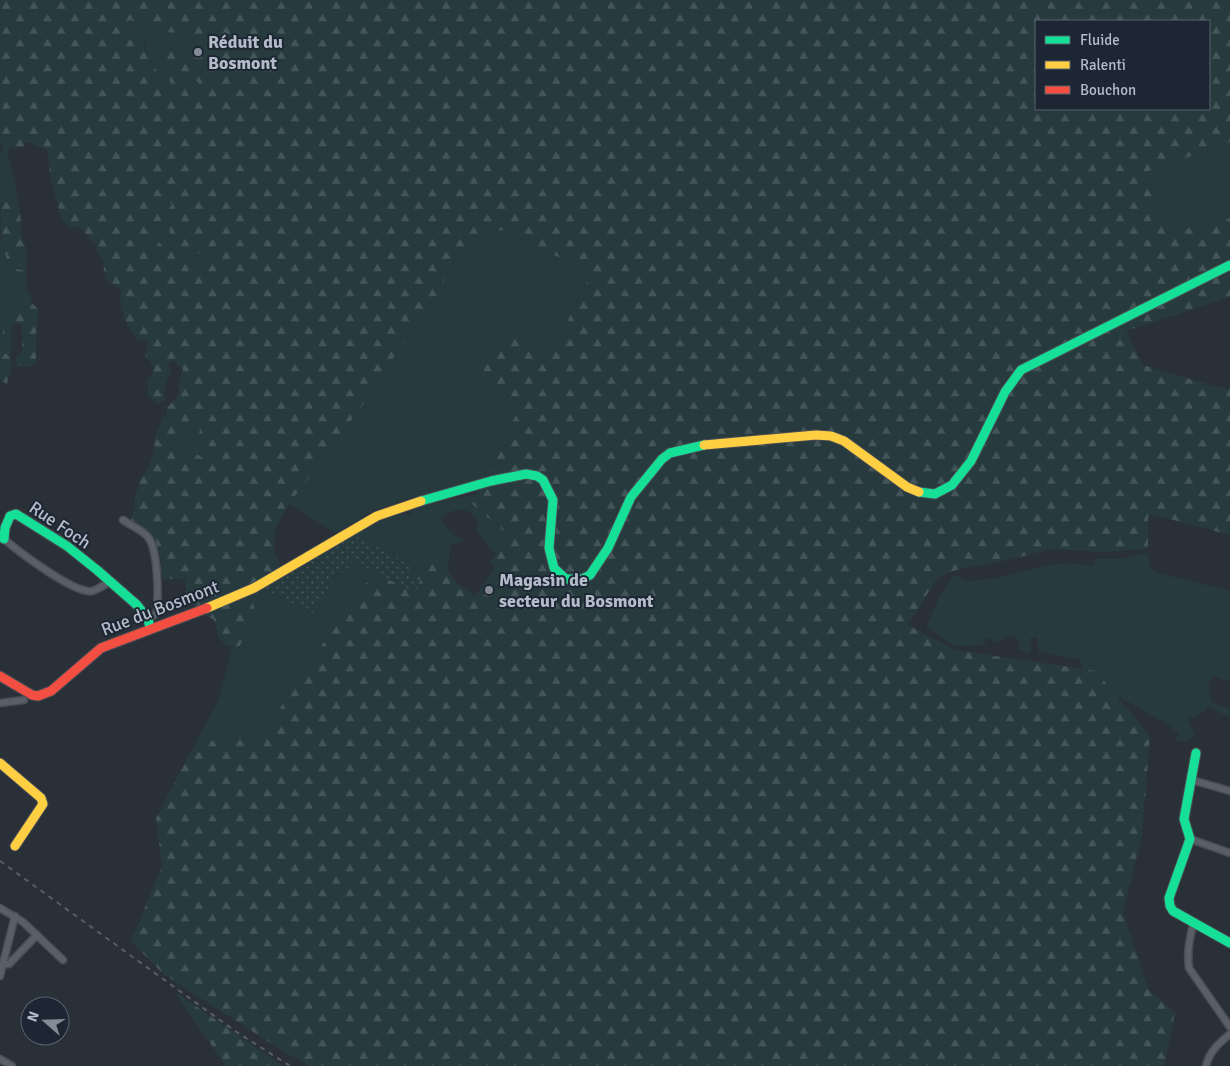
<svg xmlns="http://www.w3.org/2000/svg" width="1230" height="1066" font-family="Signika,sans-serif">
<defs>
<pattern id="forest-firs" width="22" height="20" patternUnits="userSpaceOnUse" patternTransform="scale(1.25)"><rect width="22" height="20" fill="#273a3e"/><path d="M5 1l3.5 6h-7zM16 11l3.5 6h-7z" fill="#445559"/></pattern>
<pattern id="garden-dots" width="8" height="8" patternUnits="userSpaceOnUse" patternTransform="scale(1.25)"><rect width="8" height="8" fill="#273a3e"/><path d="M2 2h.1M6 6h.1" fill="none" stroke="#445559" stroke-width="1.8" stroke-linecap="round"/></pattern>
</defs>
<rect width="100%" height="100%" fill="#2a3038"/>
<!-- green -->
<g fill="#273a3e">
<polygon points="131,20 143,28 144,23 149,24 153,29 165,27 182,39 192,39 197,45 191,57 179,62 176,56 166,61 168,77 174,86 174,92 164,92 160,77 146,52 146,45 141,38 124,23"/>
<polygon points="194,80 202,85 205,94 204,100 198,102 190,97 186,84 187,81"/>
<path d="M176,104C186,108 192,116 188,127L184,124L180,112H170L169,108Z"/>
<polygon points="4,134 10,146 8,154 15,182 18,204 7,201 0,202 0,155 3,150 0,142 0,137"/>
<polygon points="1230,142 1230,218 1166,234 1144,173"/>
<path d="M167,201L173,203L169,228L170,237L160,254L150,258L146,253C152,241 157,238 153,223L160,222V205Z"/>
<polygon points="503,230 591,273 552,353 500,334 481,376 521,403 492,468 486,479 407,499 372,511 336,533 289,504 320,464 371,393 406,338 438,294 454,260 475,235"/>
<polygon points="0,234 7,261 21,265 27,258 26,271 17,269 7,276 16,290 18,284 22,284 24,291 23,303 19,304 13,309 17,324 11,325 11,351 9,356 1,350 4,344 4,332 0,306"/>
<polygon points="198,253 202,254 208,268 205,274 198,267 188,272 192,265 191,260"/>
<path d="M193,417L201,420L199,435L201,442L209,445L204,458L192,452L184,453L176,448C180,437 188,428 193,417Z"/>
<path d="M477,494L471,503L507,534L496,553L489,547L476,530L478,522C471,506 455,507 442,517L441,522L454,535L465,540L461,543L452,544L450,546L448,572L433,564L412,565L354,535L388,515L397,512L410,515L411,508Z"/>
<path d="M1148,553L1149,565L1154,572L1230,591V682L1214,676L1208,684L1211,702L1230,709V717L1207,707L1204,712L1188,719L1195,737L1184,742L1174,740L1179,734C1175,731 1171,727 1167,724C1147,710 1084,684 1079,659L1039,652L1037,637L1029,639L1032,649L1028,654L1017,649L1020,643L1014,634L998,642L987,638L984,645L955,646L926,627L940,595L953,575L970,581L996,578L1048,565L1069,563L1095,566V559L1125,558Z"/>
<polygon points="354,560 377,574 360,588 260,738 209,741 197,740 219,699 232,648 239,649 251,601 251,593 262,588 313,612 334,579 347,569"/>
</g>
<!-- forest -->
<g fill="url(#forest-firs)" fill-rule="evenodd">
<path d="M0,0H1230V142L1144,173L1166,234L1230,218V297L1126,331L1143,365L1214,386L1230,389V535L1151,514L1148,517V549L1103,552L1051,549L1012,559L956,570L938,577L908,625L955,650L1096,671L1150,736L1142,835L1123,912L1148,989L1175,1013L1164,1066H309L278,1048L162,973L131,941L162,866L156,818L197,740L209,741L260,738L360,588L377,574L416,593L407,571L412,565L433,564L448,572L459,585L475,596L491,575L495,567L490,563L496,553V541L507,534L471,503L492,468L521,403L481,376L500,334L552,353L591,273L503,230L475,236L454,260L438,294L406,338L371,393L320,464L289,504L275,529L274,551L281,567L251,586C251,594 253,600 254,607C256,620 244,638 238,649L225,645L218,636L215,622L213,619L206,616L195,606L187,602L185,579H163L159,551L149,533L131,522L135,505V493L138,489L141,477C148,473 153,457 154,448C155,445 154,440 155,437C158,429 161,426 162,418L167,415V408L179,394V384L183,369L174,361L169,363L168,368L171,372C168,381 161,388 166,399L162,402L157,404L148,396V380L152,374L154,368L149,359L145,356L149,342L142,340L139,342C128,330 117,306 121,290L105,278L103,261L96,250L97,245L79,227H70L62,220L51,180L47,150L31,143H25L23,147H10L4,134L0,137ZM131,20L143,28L145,23L156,30L165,27L168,32L175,33L182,39H192L197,45L195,51L192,52L191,57L183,53L179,62L176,56L177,52L175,46L169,44L163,50V57C168,63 166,69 168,77C170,83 174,85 174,92H164L160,77L151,61V58L146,52C146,45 141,41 142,34L132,31L124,23ZM1036,21H1209V109H1036ZM195,80C202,85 205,91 204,100L198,102L190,97L186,84L187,81ZM167,201L172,204L168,210V214L171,218L169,228L170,237H164L157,245L160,254L150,258L146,253C152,241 157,238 153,223L166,219L160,205ZM198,253L202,254L208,268L205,274L198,267L188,271L192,265L191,260ZM193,417L201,420L199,435L201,442L209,445L204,458L192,452L184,453L176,448C180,437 188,429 193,417Z"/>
<path d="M1,201L18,204C23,216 18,240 26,247L27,258C22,264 19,268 11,268C0,249 0,222 1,201Z"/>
<path d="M17,269L26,271L27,292L31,294V302L39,310L36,332V362L30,367L17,365C15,360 15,357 19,353L22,352V327L20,324H17L13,309L15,303H23L24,291L22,284H18L16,291L7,276L10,270Z"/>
<path d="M0,306C6,318 6,338 1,350L9,356L12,363L7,384L0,380Z"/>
<polygon points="174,991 283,1066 226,1066"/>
</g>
<!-- garden -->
<polygon fill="url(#garden-dots)" points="354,535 412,565 407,572 420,580 416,593 377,574 354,560 347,569 334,579 313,613 262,588"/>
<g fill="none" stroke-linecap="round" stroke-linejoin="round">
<defs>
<g id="street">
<path d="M123,520C130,525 140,529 146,535C159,546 158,596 157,613L148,619"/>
<path d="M4,539C18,551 74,594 92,591C97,590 104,585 109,582"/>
<polyline points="0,703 24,700"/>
<polyline points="1192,780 1230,791"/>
<polyline points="1190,839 1230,853"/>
<polyline points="0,908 23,922 63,960"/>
<path d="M1194,923C1189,938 1187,952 1189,968L1230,1027"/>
<polyline points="3,964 9,964 37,935"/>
<polyline points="0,976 15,916"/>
<polyline points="0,1059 12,1066"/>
<path d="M1206,1066C1209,1052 1219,1043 1230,1034"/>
</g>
<g id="fast">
<polyline points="919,492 935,494 952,485 971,461 1005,392 1021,370 1230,265"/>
<polyline points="421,501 491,481 526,474 537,476 543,480 553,500 549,548 554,568 566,579 582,579 590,575 608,548 631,497 662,459 670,453 704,445"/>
<polyline points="0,536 4,539 5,528 10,516 16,514 67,546 97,570 137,605 148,619 150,628"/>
<polyline points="1196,753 1184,819 1190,839 1169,898 1170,906 1173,911 1230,943"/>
</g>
<g id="slow">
<polyline points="704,445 816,435 831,436 844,441 907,487 919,492"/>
<polyline points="207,608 254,588 377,516 421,501"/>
<polyline points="0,763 41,798 43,804 15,846"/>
</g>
<polyline id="jam" points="0,676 32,695 38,696 51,691 101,648 207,608"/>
</defs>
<!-- street casing -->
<use href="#street" stroke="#484c53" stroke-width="9"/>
<!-- fast casing -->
<use href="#fast" stroke="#484c53" stroke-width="11"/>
<!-- slow casing -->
<use href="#slow" stroke="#484c53" stroke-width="11"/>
<!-- jam casing -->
<use href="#jam" stroke="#484c53" stroke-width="11"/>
<!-- street -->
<use href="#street" stroke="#5a5e66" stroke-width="6"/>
<!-- fast -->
<use href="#fast" stroke="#16e098" stroke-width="9"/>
<!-- slow -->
<use href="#slow" stroke="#ffcf43" stroke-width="9"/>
<!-- jam -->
<use href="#jam" stroke="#f24e42" stroke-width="9"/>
<!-- rail -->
<polyline stroke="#595d64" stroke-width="2" stroke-dasharray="5 5" stroke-linecap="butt" points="0,861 235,1031 290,1066"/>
</g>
<!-- markers -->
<g fill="#848b96" stroke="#1d2633" stroke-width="2">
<circle cx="198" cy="52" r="5"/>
<circle cx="489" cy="590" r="5"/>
</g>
<g text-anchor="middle" stroke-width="4" stroke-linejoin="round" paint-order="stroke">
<!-- poi labels -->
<g font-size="18" font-weight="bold" fill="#b4bcc9" stroke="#1d2633" text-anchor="start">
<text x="208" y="48">Réduit du<tspan x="208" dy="21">Bosmont</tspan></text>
<text x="499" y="586">Magasin de<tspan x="499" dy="21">secteur du Bosmont</tspan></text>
</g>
<!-- street labels -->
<g font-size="18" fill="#b4bcc9" stroke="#1d2633">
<text transform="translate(60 525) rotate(34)" y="6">Rue Foch</text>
<text transform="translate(160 608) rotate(-21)" y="6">Rue du Bosmont</text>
</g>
</g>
<!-- legend -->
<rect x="1035" y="20" width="175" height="90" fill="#1d2633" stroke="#59626f"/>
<rect x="1045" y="36" width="25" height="8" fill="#16e098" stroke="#59626f"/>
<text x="1080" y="45" font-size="15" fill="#b4bcc9">Fluide</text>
<rect x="1045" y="61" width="25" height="8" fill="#ffcf43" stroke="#59626f"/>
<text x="1080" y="70" font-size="15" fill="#b4bcc9">Ralenti</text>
<rect x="1045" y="86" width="25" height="8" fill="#f24e42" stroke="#59626f"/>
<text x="1080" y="95" font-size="15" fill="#b4bcc9">Bouchon</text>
<!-- north arrow -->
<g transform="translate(45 1021) rotate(290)"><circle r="24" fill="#1d2633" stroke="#59626f"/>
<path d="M0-4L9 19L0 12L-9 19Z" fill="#848b96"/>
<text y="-8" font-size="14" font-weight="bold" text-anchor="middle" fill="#b4bcc9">N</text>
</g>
</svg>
